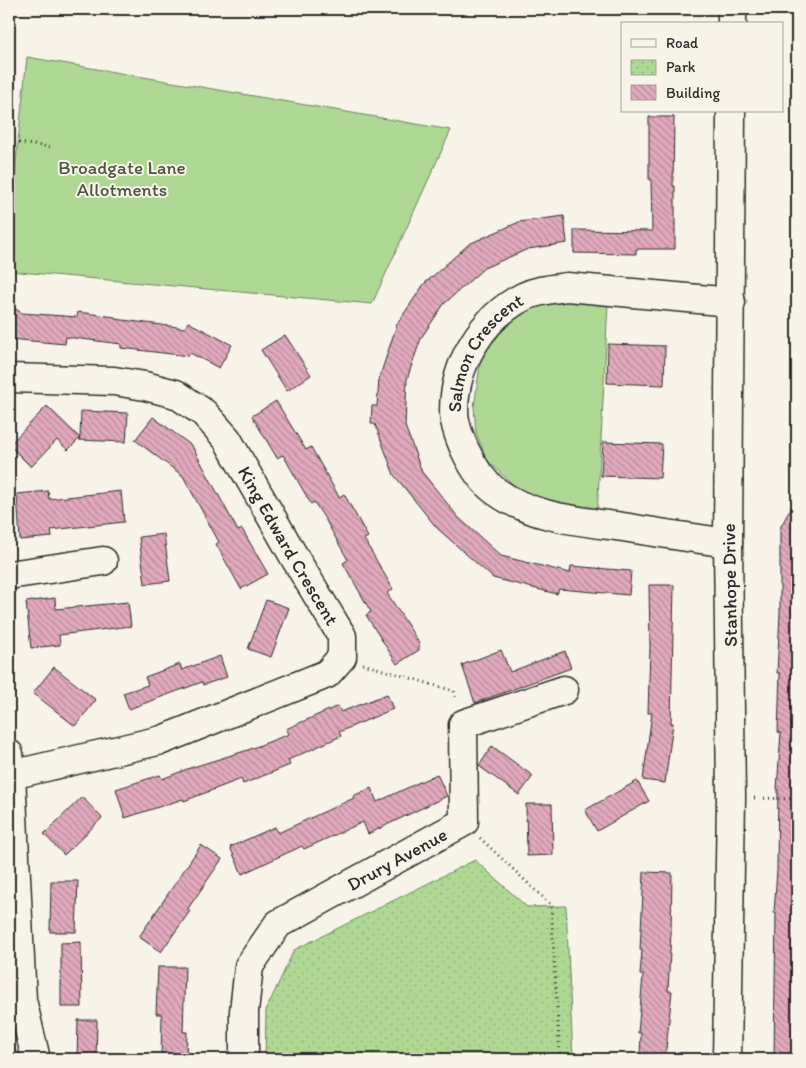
<svg xmlns="http://www.w3.org/2000/svg" width="806" height="1068" font-family="Itim,sans-serif">
<defs>
<pattern id="park-dots" width="8" height="8" patternUnits="userSpaceOnUse" patternTransform="scale(1.25)"><rect width="8" height="8" fill="#aed794"/><path d="M2 2h.1M6 6h.1" fill="none" stroke="#96b980" stroke-width="1.8" stroke-linecap="round"/></pattern>
<pattern id="building-back-hatch" width="6" height="6" patternUnits="userSpaceOnUse" patternTransform="scale(1.25)"><rect width="6" height="6" fill="#e1a9bd"/><path d="M-1 5l2 2M0 0l6 6M5-1l2 2" fill="none" stroke="#b78a9a"/></pattern>
</defs>
<rect width="100%" height="100%" fill="#f7f3e8"/>
<filter id="ink" filterUnits="userSpaceOnUse"><feTurbulence type="fractalNoise" baseFrequency=".02" numOctaves="2"/><feDisplacementMap in="SourceGraphic" scale="10" xChannelSelector="R" yChannelSelector="G"/><feConvolveMatrix kernelMatrix="1 2 1 2 8 2 1 2 1" color-interpolation-filters="sRGB"/></filter>
<g filter="url(#ink)">
<!-- green -->
<g fill="#aed794" stroke="#6c8160">
<polygon points="27,57 451,130 372,304 9,271 9,227"/>
<polygon points="553,300 608,303 597,517 525,496 487,460 476,433 474,407 481,358 496,337 511,321 530,308"/>
</g>
<!-- park -->
<polygon fill="url(#park-dots)" stroke="#6c8160" points="475,860 527,907 566,906 573,1059 265,1059 266,1010 294,950"/>
<!-- building -->
<g fill="url(#building-back-hatch)" stroke="#2b2b2b">
<polygon points="649,117 674,117 673,186 675,186 675,249 636,249 636,254 574,253 574,230 652,231 651,179 649,179"/>
<polygon points="564,216 567,243 528,249 484,268 444,304 421,338 407,379 405,426 422,472 458,517 501,556 570,573 571,566 631,571 629,595 559,589 557,594 493,578 437,528 394,475 375,424 371,424 372,406 377,406 379,379 397,324 424,284 469,244 519,222"/>
<polygon points="9,305 22,313 77,317 78,312 115,317 115,319 185,328 188,322 232,345 219,368 190,353 188,356 121,348 121,344 66,337 65,344 9,339"/>
<polygon points="285,335 311,375 287,391 261,350"/>
<polygon points="608,344 665,346 664,385 607,383"/>
<polygon points="276,401 306,450 311,447 339,497 344,494 368,537 364,539 393,589 387,593 419,643 419,650 397,664 366,615 371,612 343,563 348,560 325,519 314,502 311,504 283,455 277,458 252,416"/>
<polygon points="47,406 80,438 81,411 128,413 126,442 79,440 80,438 68,450 57,440 31,467 9,445"/>
<polygon points="153,417 192,446 238,531 242,529 268,574 241,589 216,544 219,542 183,476 135,440"/>
<polygon points="603,442 662,444 660,478 601,476"/>
<polygon points="48,491 49,499 121,491 124,522 51,530 52,537 20,540 17,494"/>
<polygon points="797,497 797,1057 774,1057 776,913 774,913 777,870 778,789 777,789 781,733 778,732 780,673 777,673 780,613 780,528"/>
<polygon points="164,534 170,581 145,584 139,537"/>
<polygon points="649,585 674,585 671,723 673,723 665,783 643,780 652,713 648,713 650,647"/>
<polygon points="55,598 56,609 128,602 131,626 59,635 60,645 31,648 26,602"/>
<polygon points="266,600 289,608 271,657 248,649"/>
<polygon points="501,650 510,672 565,651 571,668 475,703 462,665"/>
<polygon points="220,656 227,677 203,685 202,682 129,709 123,693 148,685 145,677 180,664 182,670"/>
<polygon points="54,667 96,700 75,726 33,693"/>
<polygon points="387,694 393,709 339,732 341,736 288,760 290,765 243,784 241,779 184,801 183,799 125,818 116,789 160,775 162,779 190,768 248,750 289,734 286,729 338,706 341,712"/>
<polygon points="492,746 533,776 519,795 479,766"/>
<polygon points="437,774 447,796 368,834 363,822 304,849 302,846 242,874 230,847 275,827 278,833 354,798 353,796 371,788 377,802"/>
<polygon points="637,781 649,801 597,831 585,810"/>
<polygon points="82,797 102,818 64,855 44,834"/>
<polygon points="526,804 552,804 553,855 527,856"/>
<polygon points="201,845 222,859 187,910 190,911 161,952 139,937"/>
<polygon points="644,872 672,873 671,932 668,991 672,991 665,1059 640,1059 641,1033 638,1033 643,975 640,975 642,950 640,950"/>
<polygon points="51,881 78,881 76,932 50,932"/>
<polygon points="81,942 82,1007 61,1007 61,943"/>
<polygon points="158,967 185,967 183,1032 187,1032 186,1059 161,1059 162,1014 156,1014"/>
<polygon points="78,1020 97,1020 96,1059 77,1059"/>
</g>
<g fill="none" stroke-linecap="round" stroke-linejoin="round">
<defs>
<g id="minor">
<polyline points="732,24 732,9"/>
<path id="s1" d="M9,378L114,381L145,386L176,394L204,413L227,439L296,560L342,636V657L327,674L162,740L11,775"/>
<path id="s2" d="M728,543C693,538 658,533 623,527C579,521 531,518 494,490C481,480 472,465 465,450C460,439 454,423 454,411C454,364 482,318 523,297C537,290 552,289 567,287L731,302"/>
<polyline points="9,575 103,561"/>
<polyline points="9,754 11,775 22,1000 36,1059"/>
<path id="s3" d="M244,1059V1011L249,966L278,924L464,822L463,724L564,690"/>
<polyline points="727,1059 731,797 728,543 731,111"/>
</g>
</defs>
<!-- minor casing -->
<use href="#minor" stroke="#2b2b2b" stroke-width="31"/>
<!-- path -->
<g stroke="#2b2b2b" stroke-width="3" stroke-dasharray="1 4" stroke-linecap="butt">
<polyline points="9,142 51,147"/>
<polyline points="363,664 454,691 456,700"/>
<polyline points="754,798 797,799"/>
<polyline points="480,838 551,905 560,1059"/>
</g>
<!-- minor -->
<use href="#minor" stroke="#f7f3e8" stroke-width="28"/>
</g>
</g>
<g text-anchor="middle" stroke-width="4" stroke-linejoin="round" paint-order="stroke">
<!-- park labels -->
<g font-size="19" fill="#4c5645" stroke="#f7f3e8">
<text x="122" y="174">Broadgate Lane<tspan x="122" dy="22">Allotments</tspan></text>
</g>
<!-- street labels -->
<g font-size="19" fill="#2b2b2b" stroke="#f7f3e8">
<text dy="7" stroke="none"><textPath href="#s2" startOffset="401">Salmon Crescent</textPath></text>
<text dy="7" stroke="none"><textPath href="#s1" startOffset="360">King Edward Crescent</textPath></text>
<text transform="translate(729 585) rotate(-91)" y="7">Stanhope Drive</text>
<text dy="7" stroke="none"><textPath href="#s3" startOffset="280">Drury Avenue</textPath></text>
</g>
</g>
<!-- margin -->
<rect width="806" height="1068" fill="none" stroke="#f7f3e8" stroke-width="30"/>
<rect x="15" y="15" width="776" height="1038" fill="none" stroke="#2b2b2b" stroke-width="2" filter="url(#ink)"/>
<!-- legend -->
<rect x="621" y="22" width="162" height="90" fill="#f7f3e8" stroke="#a5a39c"/>
<rect x="631" y="39" width="25" height="8" fill="#f7f3e8" stroke="#a5a39c"/>
<text x="666" y="48" font-size="15" fill="#2b2b2b">Road</text>
<rect x="631" y="60" width="25" height="15" fill="url(#park-dots)" stroke="#a5a39c"/>
<text x="666" y="72" font-size="15" fill="#2b2b2b">Park</text>
<rect x="631" y="85" width="25" height="15" fill="url(#building-back-hatch)" stroke="#a5a39c"/>
<text x="666" y="98" font-size="15" fill="#2b2b2b">Building</text>
</svg>
